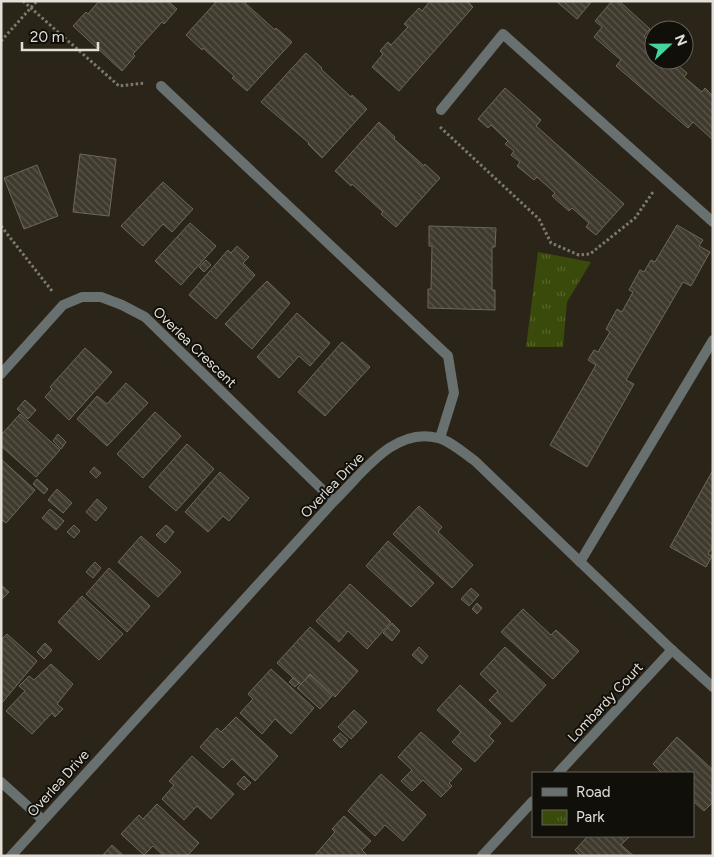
<svg xmlns="http://www.w3.org/2000/svg" width="714" height="857" font-family="Figtree,sans-serif">
<defs>
<pattern id="park-tufts" width="24" height="20" patternUnits="userSpaceOnUse" patternTransform="scale(1.25)"><rect width="24" height="20" fill="#394a0b"/><path d="M3 7l-1-3M5 7V3M7 7l1-3M15 17l-1-3M17 17v-4M19 17l1-3" fill="none" stroke="#56642e"/></pattern>
<pattern id="building-back-hatch" width="6" height="6" patternUnits="userSpaceOnUse" patternTransform="scale(1.25)"><rect width="6" height="6" fill="#3f3a2d"/><path d="M-1 5l2 2M0 0l6 6M5-1l2 2" fill="none" stroke="#5b564b"/></pattern>
</defs>
<rect width="100%" height="100%" fill="#2b2519"/>
<!-- park -->
<polygon fill="url(#park-tufts)" points="538,252 591,262 567,302 563,347 526,347"/>
<!-- building -->
<g fill="url(#building-back-hatch)" stroke="#6e685a">
<polygon points="99,1 168,1 177,9 164,24 162,22 133,54 135,56 122,71 73,26 86,12 88,14"/>
<polygon points="217,1 247,1 245,3 275,30 276,28 292,42 247,91 232,78 234,76 203,48 202,50 186,35"/>
<polygon points="430,1 467,1 473,7 399,91 372,67 383,54 380,51 388,42 391,45 408,27 404,24 419,8 422,11"/>
<polygon points="556,1 592,1 577,19"/>
<polygon points="612,1 619,1 650,29 644,36 652,43 649,46 654,50 654,60 665,60 668,62 672,60 687,73 684,77 702,92 705,88 713,96 713,140 693,122 688,128 616,66 621,60 594,37 602,27 595,21"/>
<polygon points="306,53 322,68 321,69 351,97 352,95 367,109 322,158 308,144 309,143 261,102"/>
<polygon points="505,88 541,120 536,126 624,204 596,235 586,227 589,223 572,208 569,211 552,196 555,193 537,177 534,180 517,166 520,162 511,155 514,151 505,144 508,141 491,125 488,128 478,119"/>
<polygon points="379,122 395,137 394,139 424,166 425,164 440,178 396,227 381,214 383,212 352,184 351,186 335,171"/>
<polygon points="80,154 116,159 109,216 73,212"/>
<polygon points="37,165 58,216 24,229 4,178"/>
<polygon points="163,182 193,209 172,232 163,224 143,246 121,226"/>
<polygon points="190,223 216,246 181,285 155,261"/>
<polygon points="677,225 703,240 699,246 710,252 691,286 683,282 626,380 634,384 587,467 550,445 596,365 588,360 594,350 598,352 610,332 606,329 617,309 622,312 633,292 629,290 640,270 644,272 651,260 655,262"/>
<polygon points="429,226 496,228 495,247 492,247 492,290 495,290 495,310 428,308 428,289 431,289 432,246 429,246"/>
<polygon points="237,246 249,257 243,263 255,275 216,319 189,295 228,250 231,253"/>
<polygon points="206,260 211,265 204,272 199,267"/>
<polygon points="267,281 290,303 252,349 225,324"/>
<polygon points="297,313 330,343 310,366 299,356 279,378 257,357"/>
<polygon points="342,342 370,367 325,416 298,392"/>
<polygon points="85,348 112,372 69,420 45,397 52,389 50,387"/>
<polygon points="126,383 148,403 107,446 77,419 97,396 107,404"/>
<polygon points="25,400 36,410 28,419 17,409"/>
<polygon points="155,412 181,436 143,478 117,454"/>
<polygon points="20,414 60,450 36,477 1,446 1,435"/>
<polygon points="58,434 66,442 61,449 53,441"/>
<polygon points="187,444 214,469 176,511 149,487"/>
<polygon points="1,459 35,490 6,523 1,519"/>
<polygon points="94,467 101,473 96,478 90,472"/>
<polygon points="713,470 713,546 708,554 712,556 706,567 670,547"/>
<polygon points="220,472 249,498 229,521 223,516 208,532 185,512"/>
<polygon points="37,479 48,489 44,494 33,484"/>
<polygon points="57,489 72,503 63,513 48,500"/>
<polygon points="97,499 107,508 96,521 86,512"/>
<polygon points="419,506 442,527 438,532 473,565 452,588 393,534"/>
<polygon points="50,509 64,521 56,530 42,518"/>
<polygon points="74,525 80,531 74,538 67,532"/>
<polygon points="166,525 174,532 165,543 156,535"/>
<polygon points="141,536 181,572 158,597 118,562"/>
<polygon points="388,541 434,583 411,607 366,566"/>
<polygon points="95,562 101,568 93,578 86,572"/>
<polygon points="109,568 150,606 127,632 86,594"/>
<polygon points="350,584 391,622 367,649 348,631 339,642 316,621"/>
<polygon points="1,585 9,592 1,600"/>
<polygon points="471,588 479,595 469,606 461,599"/>
<polygon points="82,596 123,634 99,660 58,622"/>
<polygon points="477,603 482,608 477,614 472,609"/>
<polygon points="523,609 551,635 556,630 579,651 553,679 501,632"/>
<polygon points="392,623 400,631 392,641 383,633"/>
<polygon points="310,627 358,671 335,697 310,674 301,685 277,663"/>
<polygon points="7,634 37,661 1,704 1,640"/>
<polygon points="45,643 52,650 44,659 37,652"/>
<polygon points="419,647 428,656 422,664 412,655"/>
<polygon points="505,647 546,685 512,722 489,700 498,691 480,674"/>
<polygon points="51,664 73,684 57,704 63,709 55,717 52,713 32,734 6,711 25,691 19,686 29,676 34,680"/>
<polygon points="271,669 314,708 291,734 275,719 262,734 240,713 253,699 248,694"/>
<polygon points="310,675 332,696 320,709 297,688"/>
<polygon points="293,678 299,683 295,687 289,682"/>
<polygon points="460,685 501,723 489,736 494,741 475,762 452,742 461,732 437,710"/>
<polygon points="354,710 367,722 351,739 338,727"/>
<polygon points="236,717 278,756 255,781 232,759 223,768 200,747 217,728 221,732"/>
<polygon points="421,732 462,769 449,783 452,786 441,797 423,780 412,791 401,781 412,770 398,757"/>
<polygon points="340,733 348,740 341,748 333,740"/>
<polygon points="677,737 713,770 713,802 704,811 693,801 693,773 662,773 653,764"/>
<polygon points="192,756 234,794 211,819 197,806 184,820 162,799 174,785 169,781"/>
<polygon points="381,774 426,815 403,841 385,825 375,836 348,811"/>
<polygon points="244,776 251,783 244,790 237,784"/>
<polygon points="157,804 199,843 187,856 164,856 153,846 144,855 121,834 139,815 143,819"/>
<polygon points="344,816 371,841 362,850 368,856 316,856 315,855 335,832 332,829"/>
<polygon points="588,836 630,836 621,845 634,856 581,856 575,850"/>
<polygon points="112,845 124,856 102,856"/>
</g>
<g fill="none" stroke-linecap="round" stroke-linejoin="round">
<!-- path -->
<g stroke="#7e796f" stroke-width="3" stroke-dasharray="2.5 2.5" stroke-linecap="butt">
<polyline points="23,1 119,86 145,83"/>
<polyline points="1,41 37,1"/>
<polyline points="440,127 539,219 551,243 579,255 590,254 635,218 653,192"/>
<polyline points="1,226 52,291"/>
</g>
<!-- service -->
<g stroke="#687070" stroke-width="10">
<polyline points="161,86 448,356 454,393 440,438"/>
<polyline points="441,110 503,34 713,222"/>
<polyline points="580,562 713,340"/>
</g>
<!-- minor -->
<g stroke="#687070" stroke-width="10">
<polyline points="1,374 63,305 82,297 101,297 122,305 145,317 334,501"/>
<polyline points="558,773 672,650"/>
<polyline points="1,782 43,820"/>
<path d="M11,856L334,501C362,474 394,426 438,438C449,440 465,454 475,461L672,650L713,687"/>
<polyline points="482,856 533,801"/>
</g>
</g>
<g text-anchor="middle" stroke-width="4" stroke-linejoin="round" paint-order="stroke">
<!-- street labels -->
<g font-size="14" fill="#e3dfd8" stroke="#110f09">
<text transform="translate(195 347) rotate(44)" y="5">Overlea Crescent</text>
<text transform="translate(332 485) rotate(-46)" y="5">Overlea Drive</text>
<text transform="translate(605 702) rotate(-47)" y="5">Lombardy Court</text>
<text transform="translate(58 783) rotate(-48)" y="5">Overlea Drive</text>
</g>
</g>
<!-- border -->
<rect width="714" height="857" fill="none" stroke="#e3dfd8" stroke-width="5"/>
<!-- legend -->
<rect x="532" y="772" width="162" height="65" fill="#110f09" stroke="#65625c"/>
<rect x="542" y="788" width="25" height="8" fill="#687070" stroke="#65625c"/>
<text x="576" y="797" font-size="15" fill="#e3dfd8">Road</text>
<rect x="542" y="810" width="25" height="15" fill="url(#park-tufts)" stroke="#65625c"/>
<text x="576" y="822" font-size="15" fill="#e3dfd8">Park</text>
<!-- north arrow -->
<g transform="translate(669 45) rotate(68)"><circle r="24" fill="#110f09" stroke="#65625c"/>
<path d="M0-4L9 19L0 12L-9 19Z" fill="#46d49e"/>
<text y="-8" font-size="14" font-weight="bold" text-anchor="middle" fill="#e3dfd8">N</text>
</g>
<!-- scale -->
<path d="M22 42v8h76v-8" fill="none" stroke="#e3dfd8" stroke-width="2.5"/>
<text x="30" y="42" font-size="15" fill="#e3dfd8" stroke="#110f09" stroke-width="4" paint-order="stroke">20 m</text>
</svg>
